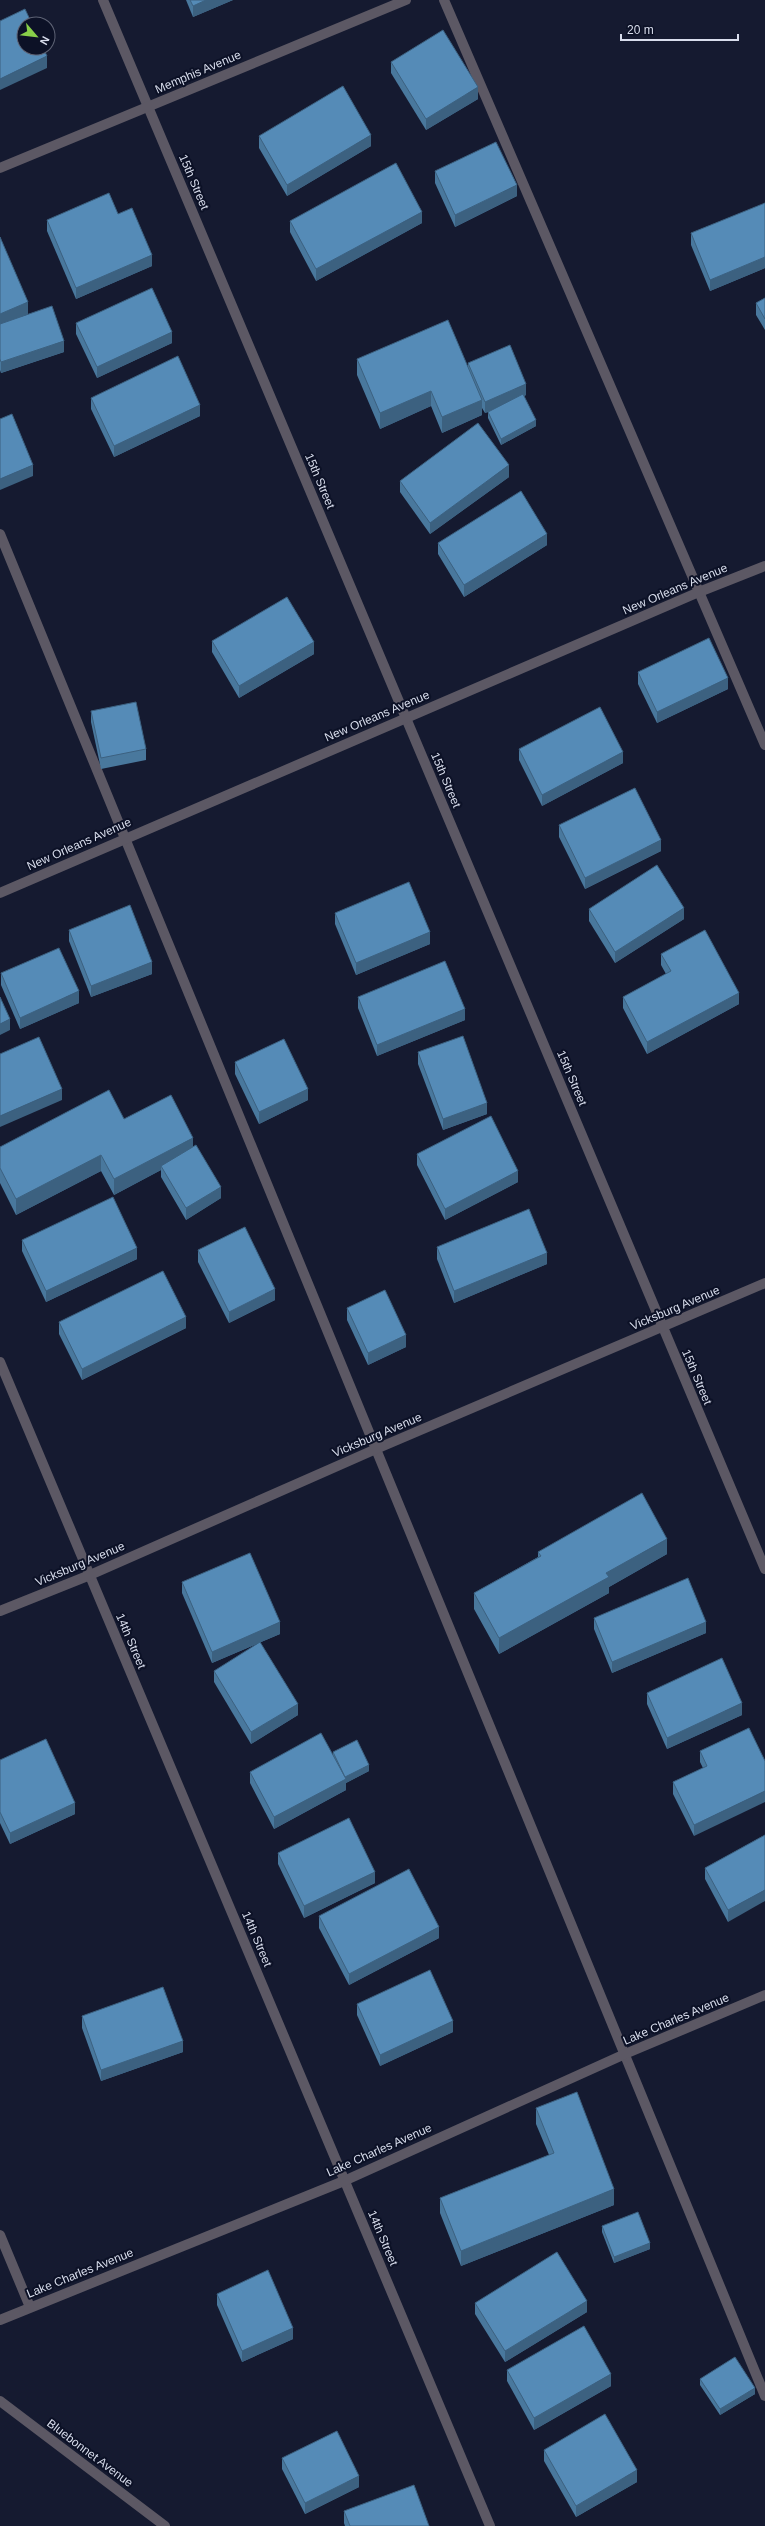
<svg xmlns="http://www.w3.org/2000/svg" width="765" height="2526" font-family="Helvetica,sans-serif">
<rect width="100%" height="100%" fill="#151a30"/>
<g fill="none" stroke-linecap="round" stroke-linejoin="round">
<!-- service -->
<g stroke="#5c5864" stroke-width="10">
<polyline points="444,0 765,745"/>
<polyline points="0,534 765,2396"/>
<polyline points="0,2235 30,2307"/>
</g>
<!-- minor -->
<g stroke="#5c5864" stroke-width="10">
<polyline points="103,0 765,1569"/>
<polyline points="0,168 406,0"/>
<polyline points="0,893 699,592 765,566"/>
<polyline points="0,1362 490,2526"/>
<polyline points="0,1611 90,1575 376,1449 765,1283"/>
<polyline points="0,2320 344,2181 625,2054 765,1995"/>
</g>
<!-- tertiary -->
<polyline stroke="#5c5864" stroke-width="10" points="0,2401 165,2526"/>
</g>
<!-- wall -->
<g fill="#49789d">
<polygon points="186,0 233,0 193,17"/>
<polygon points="391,62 478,99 426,130 391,73"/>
<polygon points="259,136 371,146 287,196 259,148"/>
<polygon points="435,171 517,196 455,227 435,183"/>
<polygon points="765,203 765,268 710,291 691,245 691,233"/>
<polygon points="47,220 152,266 76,299 47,231"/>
<polygon points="290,221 422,223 316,281 290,232"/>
<polygon points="0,237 28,314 20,317 64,352 1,373 0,370"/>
<polygon points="765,298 765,330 756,315 756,303"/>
<polygon points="76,323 172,343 97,378 76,334"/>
<polygon points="357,359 468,367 468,363 526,395 524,396 536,426 501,445 488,418 488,412 485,413 482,408 482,415 442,433 431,406 380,429 357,375"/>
<polygon points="91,398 200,416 114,457 91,409"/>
<polygon points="509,477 430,534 400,492 400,481"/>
<polygon points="438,543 547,545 464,597 438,554"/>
<polygon points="212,641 314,654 239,698 212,652"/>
<polygon points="638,672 728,689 657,723 638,684"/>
<polygon points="91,711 146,749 146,760 101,769 91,722"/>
<polygon points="519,749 623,763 542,806 519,760"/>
<polygon points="559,825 661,851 585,889 559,837"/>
<polygon points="589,909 684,919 615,963 589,921"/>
<polygon points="335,913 430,944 356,975 335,924"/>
<polygon points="69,930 152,974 91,997 69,941"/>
<polygon points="661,954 739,1004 647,1054 623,1008 623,997 666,974 661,965"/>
<polygon points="1,973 79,1003 20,1029 1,985"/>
<polygon points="358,997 465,1020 377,1056 358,1008"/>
<polygon points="418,1052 487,1114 443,1130 418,1064"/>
<polygon points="235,1062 308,1100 259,1124 235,1074"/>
<polygon points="124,1119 193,1147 221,1198 186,1220 161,1177 161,1170 114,1195 101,1171 16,1215 0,1183 0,1147"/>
<polygon points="417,1154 518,1182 445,1220 417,1165"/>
<polygon points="22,1240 137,1259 46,1302 22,1251"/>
<polygon points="437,1247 547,1264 454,1303 437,1259"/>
<polygon points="198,1250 275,1300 229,1323 198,1262"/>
<polygon points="347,1308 406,1347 368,1365 347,1320"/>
<polygon points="59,1322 186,1328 82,1380 59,1334"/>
<polygon points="538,1552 667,1554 609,1587 609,1593 499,1654 474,1609 474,1593 538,1557"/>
<polygon points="182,1582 280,1634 212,1663 182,1593"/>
<polygon points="594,1618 706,1633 612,1673 594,1629"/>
<polygon points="214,1671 298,1715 251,1744 214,1682"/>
<polygon points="647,1693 742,1715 667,1749 647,1704"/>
<polygon points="749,1728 694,1836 673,1794 673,1782 703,1768 700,1762 700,1751"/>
<polygon points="333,1752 369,1771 346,1783 346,1790 274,1829 250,1783 250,1772 333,1755"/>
<polygon points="0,1760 75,1814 10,1844 0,1823"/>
<polygon points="765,1835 728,1922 705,1879 705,1868"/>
<polygon points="278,1853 375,1883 304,1918 278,1864"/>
<polygon points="319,1916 439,1938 349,1985 319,1928"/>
<polygon points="357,2004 453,2032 380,2066 357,2015"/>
<polygon points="82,2016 183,2052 101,2081 82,2028"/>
<polygon points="536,2108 614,2205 461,2266 440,2213 440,2198 549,2155 536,2124"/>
<polygon points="602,2226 650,2249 614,2263 602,2232"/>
<polygon points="217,2294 293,2339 242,2362 217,2305"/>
<polygon points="475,2303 587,2312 505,2362 475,2314"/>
<polygon points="507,2370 611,2386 534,2430 507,2381"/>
<polygon points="700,2379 755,2394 720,2415 700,2385"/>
<polygon points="544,2450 637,2482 576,2517 544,2461"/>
<polygon points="282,2458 359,2487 305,2514 282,2469"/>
<polygon points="344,2511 429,2526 345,2526 344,2523"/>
</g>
<!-- shaded-wall -->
<g fill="#3c6180">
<polygon points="206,0 233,0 193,17 193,6"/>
<polygon points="47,56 47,68 0,90 0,79"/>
<polygon points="478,87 478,99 426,130 426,119"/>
<polygon points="371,135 371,146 287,196 287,185"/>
<polygon points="517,185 517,196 455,227 455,215"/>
<polygon points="422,212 422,223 316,281 316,269"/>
<polygon points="152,255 152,266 76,299 76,288"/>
<polygon points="765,257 765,268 710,291 710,280"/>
<polygon points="28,302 28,314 0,326 0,314"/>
<polygon points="172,332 172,343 97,378 97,367"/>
<polygon points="64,341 64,352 1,373 1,362"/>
<polygon points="526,384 526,395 485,413 485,402"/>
<polygon points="431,391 431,406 380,429 380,413"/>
<polygon points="482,400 482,415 442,433 442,417"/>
<polygon points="200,405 200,416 114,457 114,446"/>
<polygon points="536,420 536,426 501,445 501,439"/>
<polygon points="33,465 33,476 0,490 0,479"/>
<polygon points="509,465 509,477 430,534 430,523"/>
<polygon points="547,534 547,545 464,597 464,585"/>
<polygon points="314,642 314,654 239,698 239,686"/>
<polygon points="728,678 728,689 657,723 657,712"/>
<polygon points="623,752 623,763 542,806 542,795"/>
<polygon points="661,840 661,851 585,889 585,878"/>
<polygon points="684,908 684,919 615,963 615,952"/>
<polygon points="430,932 430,944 356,975 356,963"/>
<polygon points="152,962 152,974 91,997 91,986"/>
<polygon points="79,991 79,1003 20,1029 20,1018"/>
<polygon points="739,993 739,1004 647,1054 647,1042"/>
<polygon points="465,1009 465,1020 377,1056 377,1045"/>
<polygon points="10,1019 10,1030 0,1035 0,1024"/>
<polygon points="62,1089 62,1100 0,1127 0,1116"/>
<polygon points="308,1089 308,1100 259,1124 259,1112"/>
<polygon points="487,1103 487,1114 443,1130 443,1119"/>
<polygon points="193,1138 193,1153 161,1166 161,1170 114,1195 114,1179"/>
<polygon points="101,1155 101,1171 16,1215 16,1199"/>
<polygon points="518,1171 518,1182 445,1220 445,1209"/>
<polygon points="221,1187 221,1198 186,1220 186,1208"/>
<polygon points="137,1248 137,1259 46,1302 46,1291"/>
<polygon points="547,1253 547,1264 454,1303 454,1291"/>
<polygon points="275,1289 275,1300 229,1323 229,1312"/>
<polygon points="186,1317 186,1328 82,1380 82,1369"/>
<polygon points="406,1335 406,1347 368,1365 368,1353"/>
<polygon points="667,1539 667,1554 609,1587 609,1593 499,1654 499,1638 606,1573"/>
<polygon points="280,1622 280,1634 212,1663 212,1652"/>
<polygon points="706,1622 706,1633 612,1673 612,1662"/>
<polygon points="742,1703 742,1715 667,1749 667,1738"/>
<polygon points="298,1704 298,1715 251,1744 251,1732"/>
<polygon points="369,1765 369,1771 346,1783 346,1790 274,1829 274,1817 345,1777"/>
<polygon points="765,1791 765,1802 694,1836 694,1825"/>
<polygon points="75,1803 75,1814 10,1844 10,1833"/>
<polygon points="375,1872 375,1883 304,1918 304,1906"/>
<polygon points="765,1890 765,1901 728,1922 728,1910"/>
<polygon points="439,1927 439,1938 349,1985 349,1974"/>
<polygon points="453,2021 453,2032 380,2066 380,2055"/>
<polygon points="183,2041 183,2052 101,2081 101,2070"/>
<polygon points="614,2189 614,2205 461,2266 461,2251"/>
<polygon points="650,2243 650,2249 614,2263 614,2257"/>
<polygon points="587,2301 587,2312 505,2362 505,2351"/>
<polygon points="293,2328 293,2339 242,2362 242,2351"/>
<polygon points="611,2374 611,2386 534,2430 534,2418"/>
<polygon points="755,2388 755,2394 720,2415 720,2409"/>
<polygon points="637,2470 637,2482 576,2517 576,2506"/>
<polygon points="359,2476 359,2487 305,2514 305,2503"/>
</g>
<!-- building -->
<g fill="#558bb7" stroke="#3c6180">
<polygon points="190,0 206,0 193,6"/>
<polygon points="25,9 32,24 24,24 24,48 43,48 47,56 0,79 0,21"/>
<polygon points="443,30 478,87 426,119 391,62"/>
<polygon points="343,86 371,135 287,185 259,136"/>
<polygon points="496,142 517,185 455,215 435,171"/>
<polygon points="396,163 422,212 316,269 290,221"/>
<polygon points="109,193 118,214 132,208 152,255 76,288 47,220"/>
<polygon points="765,203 765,257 710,280 691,233"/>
<polygon points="0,237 28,302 0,314"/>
<polygon points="152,288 172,332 97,367 76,323"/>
<polygon points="765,298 765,319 756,303"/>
<polygon points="52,306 64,341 1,362 0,359 0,324"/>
<polygon points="448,320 482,400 442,417 431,391 380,413 357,359"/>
<polygon points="510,345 526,384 485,402 468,363"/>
<polygon points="178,356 200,405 114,446 91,398"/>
<polygon points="523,394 536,420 501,439 488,412"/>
<polygon points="12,414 33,465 0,479 0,419"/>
<polygon points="478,423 509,465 430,523 400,481"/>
<polygon points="521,491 547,534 464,585 438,543"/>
<polygon points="287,597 314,642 239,686 212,641"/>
<polygon points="709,638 728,678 657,712 638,672"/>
<polygon points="136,702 146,749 101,758 91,711"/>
<polygon points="600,707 623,752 542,795 519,749"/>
<polygon points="635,788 661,840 585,878 559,825"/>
<polygon points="657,865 684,908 615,952 589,909"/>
<polygon points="409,882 430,932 356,963 335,913"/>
<polygon points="130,905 152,962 91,986 69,930"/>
<polygon points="705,930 739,993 647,1042 623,997 671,971 661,954"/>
<polygon points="59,948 79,991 20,1018 1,973"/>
<polygon points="445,961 465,1009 377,1045 358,997"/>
<polygon points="0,997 10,1019 0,1024"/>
<polygon points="463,1036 487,1103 443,1119 418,1052"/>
<polygon points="39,1037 62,1089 0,1116 0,1054"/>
<polygon points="284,1039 308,1089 259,1112 235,1062"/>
<polygon points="109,1090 124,1119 171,1095 193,1138 114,1179 101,1155 16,1199 0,1168 0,1147"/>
<polygon points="491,1116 518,1171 445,1209 417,1154"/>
<polygon points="196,1145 221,1187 186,1208 161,1166"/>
<polygon points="113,1197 137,1248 46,1291 22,1240"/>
<polygon points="529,1209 547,1253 454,1291 437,1247"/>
<polygon points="245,1227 275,1289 229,1312 198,1250"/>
<polygon points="163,1271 186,1317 82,1369 59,1322"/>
<polygon points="385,1290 406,1335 368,1353 347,1308"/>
<polygon points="642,1493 667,1539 606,1573 609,1577 499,1638 474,1593 541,1556 538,1552"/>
<polygon points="250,1553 280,1622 212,1652 182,1582"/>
<polygon points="688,1578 706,1622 612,1662 594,1618"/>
<polygon points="260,1642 298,1704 251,1732 214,1671"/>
<polygon points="722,1658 742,1703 667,1738 647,1693"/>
<polygon points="749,1728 765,1761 765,1791 694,1825 673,1782 707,1766 700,1751"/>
<polygon points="321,1733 346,1779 274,1817 250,1772"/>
<polygon points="46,1739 75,1803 10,1833 0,1812 0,1760"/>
<polygon points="357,1740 369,1765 345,1777 333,1752"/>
<polygon points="349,1818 375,1872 304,1906 278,1853"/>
<polygon points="765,1835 765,1890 728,1910 705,1868"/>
<polygon points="409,1869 439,1927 349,1974 319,1916"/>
<polygon points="430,1970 453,2021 380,2055 357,2004"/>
<polygon points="163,1987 183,2041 101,2070 82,2016"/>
<polygon points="577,2092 614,2189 461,2251 440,2198 554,2153 536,2108"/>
<polygon points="638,2212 650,2243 614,2257 602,2226"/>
<polygon points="557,2252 587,2301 505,2351 475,2303"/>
<polygon points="268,2270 293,2328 242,2351 217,2294"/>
<polygon points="584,2326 611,2374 534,2418 507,2370"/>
<polygon points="735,2357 755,2388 720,2409 700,2379"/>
<polygon points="605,2414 637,2470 576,2506 544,2450"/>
<polygon points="337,2431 359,2476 305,2503 282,2458"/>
<polygon points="414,2485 429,2526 350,2526 344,2511"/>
</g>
<g text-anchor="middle" stroke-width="4" stroke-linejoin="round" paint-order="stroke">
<!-- street labels -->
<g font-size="12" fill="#d8ddec" stroke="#0c1126">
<text transform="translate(198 72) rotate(-23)" y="4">Memphis Avenue</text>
<text transform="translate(194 182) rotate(67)" y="4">15th Street</text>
<text transform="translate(320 481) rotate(67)" y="4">15th Street</text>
<text transform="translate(675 589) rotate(-23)" y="4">New Orleans Avenue</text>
<text transform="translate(377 716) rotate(-23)" y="4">New Orleans Avenue</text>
<text transform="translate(446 780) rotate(67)" y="4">15th Street</text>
<text transform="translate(79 844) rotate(-24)" y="4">New Orleans Avenue</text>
<text transform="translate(572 1078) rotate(67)" y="4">15th Street</text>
<text transform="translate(675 1308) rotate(-23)" y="4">Vicksburg Avenue</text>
<text transform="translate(697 1377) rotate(67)" y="4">15th Street</text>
<text transform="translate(377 1435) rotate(-23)" y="4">Vicksburg Avenue</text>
<text transform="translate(80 1564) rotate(-23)" y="4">Vicksburg Avenue</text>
<text transform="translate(131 1641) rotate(67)" y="4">14th Street</text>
<text transform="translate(257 1939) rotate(67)" y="4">14th Street</text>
<text transform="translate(676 2019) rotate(-23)" y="4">Lake Charles Avenue</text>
<text transform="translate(379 2150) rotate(-24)" y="4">Lake Charles Avenue</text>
<text transform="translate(383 2238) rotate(67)" y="4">14th Street</text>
<text transform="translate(80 2273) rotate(-22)" y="4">Lake Charles Avenue</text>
<text transform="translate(90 2453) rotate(37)" y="4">Bluebonnet Avenue</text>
</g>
</g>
<!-- north arrow -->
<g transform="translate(36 36) rotate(118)"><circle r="19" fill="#0c1126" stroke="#5e6375"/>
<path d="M0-3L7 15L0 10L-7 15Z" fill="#88cf49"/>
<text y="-6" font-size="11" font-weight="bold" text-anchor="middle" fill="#d8ddec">N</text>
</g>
<!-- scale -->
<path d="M621 34v6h117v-6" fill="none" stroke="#d8ddec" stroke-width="2"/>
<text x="627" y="34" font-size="12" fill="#d8ddec" stroke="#0c1126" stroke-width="3" paint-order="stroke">20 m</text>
</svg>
